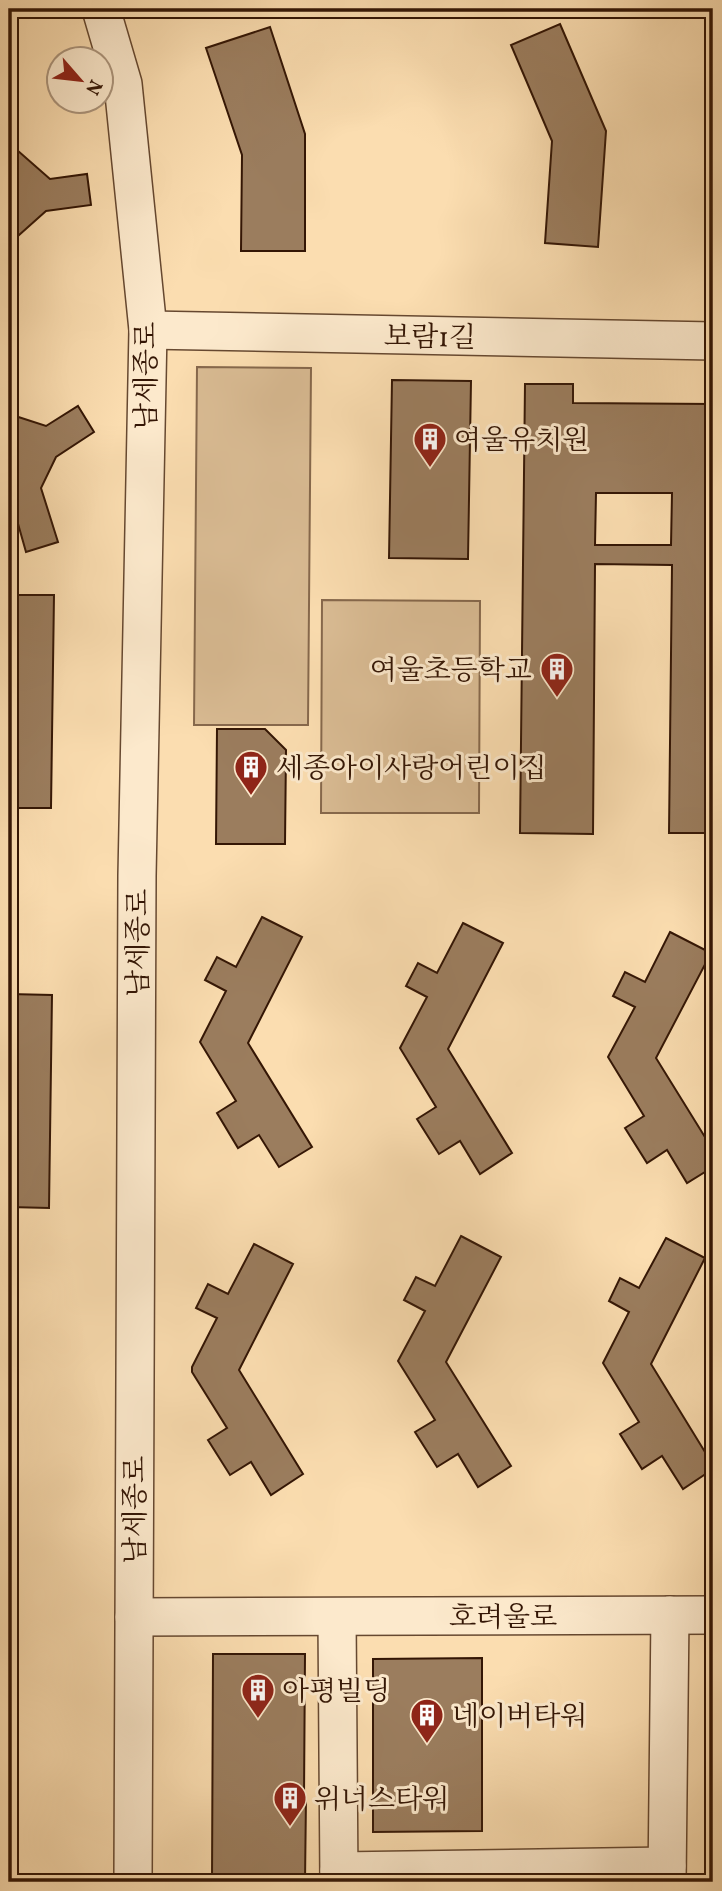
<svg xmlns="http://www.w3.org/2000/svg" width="722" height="1891" font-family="Vollkorn,'Noto Serif KR',serif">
<rect width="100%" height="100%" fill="#fbddb0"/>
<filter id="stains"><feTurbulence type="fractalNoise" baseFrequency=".00286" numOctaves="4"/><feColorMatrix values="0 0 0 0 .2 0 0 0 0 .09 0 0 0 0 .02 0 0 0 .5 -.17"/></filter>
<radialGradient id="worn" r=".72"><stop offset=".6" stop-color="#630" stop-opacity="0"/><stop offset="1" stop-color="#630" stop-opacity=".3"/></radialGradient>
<!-- green -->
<g fill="#d9bb93" stroke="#86684c" stroke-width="2">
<polygon points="197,367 311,368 308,725 194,725"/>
<polygon points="322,600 480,601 479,813 321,813"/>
</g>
<!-- building -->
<g fill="#9b7d5e" stroke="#341605" stroke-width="2" fill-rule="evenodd">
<polygon points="560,24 606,131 598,247 545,243 552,141 511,45"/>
<polygon points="270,27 305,134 305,251 241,251 242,155 206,48"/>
<polygon points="9,143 50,179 87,174 91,205 46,211 9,244"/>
<polygon points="392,380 471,381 468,559 389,558"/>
<path d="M525,384H573V403L713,404V833H669L672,565L595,564L593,834L520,833ZM596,493H672L671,545H595Z"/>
<polygon points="78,406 94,432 56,457 41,488 58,542 26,552 13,506 9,505 9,414 46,426"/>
<polygon points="13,595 54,595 51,808 10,808"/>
<polygon points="217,729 265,729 286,750 285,844 216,844"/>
<polygon points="262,917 302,937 248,1043 312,1147 279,1167 259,1135 238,1148 217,1113 236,1101 200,1042 226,991 205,980 217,957 236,967"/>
<polygon points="463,923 503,943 448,1049 512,1153 480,1174 460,1141 439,1154 417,1119 436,1107 400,1048 427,997 406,986 418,963 437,973"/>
<polygon points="670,932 711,953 656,1058 713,1150 713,1167 687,1183 667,1150 647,1163 625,1128 644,1116 608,1057 635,1007 613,996 625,972 645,982"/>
<polygon points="9,994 52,995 49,1208 9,1207"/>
<polygon points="461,1236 501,1257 446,1362 511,1466 478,1487 458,1454 437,1467 415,1432 435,1420 398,1361 425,1311 404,1300 416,1277 435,1286"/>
<polygon points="666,1238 705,1258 651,1364 713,1465 713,1469 683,1489 662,1456 642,1469 620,1434 639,1422 603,1363 629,1312 609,1301 620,1278 639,1288"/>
<polygon points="254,1244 293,1264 239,1370 303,1474 271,1495 251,1462 230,1475 208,1440 227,1428 192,1372 192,1367 217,1318 196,1308 208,1284 228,1294"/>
<polygon points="213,1654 305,1654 304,1797 306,1797 305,1882 212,1882"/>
<polygon points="482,1658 482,1831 373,1832 373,1659"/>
</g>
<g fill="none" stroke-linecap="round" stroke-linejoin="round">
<defs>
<g id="minor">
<polyline points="101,9 123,84 148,330 137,876 133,1882"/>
<polyline points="148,330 713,341"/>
<polyline points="134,1617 713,1615"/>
<polyline points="337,1617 339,1882"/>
<polyline points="339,1871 667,1866"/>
<polyline points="667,1882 670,1615"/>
</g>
</defs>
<!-- minor casing -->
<use href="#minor" stroke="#664830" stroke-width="40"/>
<!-- minor -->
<use href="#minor" stroke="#fce9cc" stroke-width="37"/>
</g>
<!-- icons -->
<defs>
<symbol id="building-pin" viewBox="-11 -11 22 30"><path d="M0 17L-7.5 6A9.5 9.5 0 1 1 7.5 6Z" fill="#8f2418" stroke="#fce9cc"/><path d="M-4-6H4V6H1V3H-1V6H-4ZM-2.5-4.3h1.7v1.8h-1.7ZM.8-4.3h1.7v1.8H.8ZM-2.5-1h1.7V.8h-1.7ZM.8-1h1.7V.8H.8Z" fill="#fff"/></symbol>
</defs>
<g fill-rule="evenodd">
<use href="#building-pin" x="411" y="420" width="38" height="52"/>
<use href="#building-pin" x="538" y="650" width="38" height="52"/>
<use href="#building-pin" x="232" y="748" width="38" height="52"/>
<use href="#building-pin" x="239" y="1671" width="38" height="52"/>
<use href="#building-pin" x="408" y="1696" width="38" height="52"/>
<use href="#building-pin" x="271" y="1779" width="38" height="52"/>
</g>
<g text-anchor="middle" stroke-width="6" stroke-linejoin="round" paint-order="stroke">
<!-- street labels -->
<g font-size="28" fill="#341605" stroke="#fce9cc">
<text transform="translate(430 336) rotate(1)" y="10">보람1길</text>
<text transform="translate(145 376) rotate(-90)" y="10">남세종로</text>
<text transform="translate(137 943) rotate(-90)" y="10">남세종로</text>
<text transform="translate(134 1510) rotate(-90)" y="10">남세종로</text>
<text x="503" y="1626">호려울로</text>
</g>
<!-- poi labels -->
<g font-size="28" fill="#341605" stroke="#fce9cc" text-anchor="start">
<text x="454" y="449">여울유치원</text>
<text x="532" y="679" text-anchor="end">여울초등학교</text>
<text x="276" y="777">세종아이사랑어린이집</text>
<text x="282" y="1700">아평빌딩</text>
<text x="452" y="1725">네이버타워</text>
<text x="314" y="1808">위너스타워</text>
</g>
</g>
<!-- margin -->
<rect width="722" height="1891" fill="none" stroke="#fbddb0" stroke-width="35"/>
<rect x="10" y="10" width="701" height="1870" fill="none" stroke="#341605" stroke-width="3.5"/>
<rect x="18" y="18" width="687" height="1856" fill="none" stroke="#341605" stroke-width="2"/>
<!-- north arrow -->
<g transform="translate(80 80) rotate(118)"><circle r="33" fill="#fce9cc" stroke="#ac957c" stroke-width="2"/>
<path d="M0-5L12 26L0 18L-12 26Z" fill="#8f2418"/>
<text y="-10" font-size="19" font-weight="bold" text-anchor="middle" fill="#341605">N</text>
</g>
<rect width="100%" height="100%" filter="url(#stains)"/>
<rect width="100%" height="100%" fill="url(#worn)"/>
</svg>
